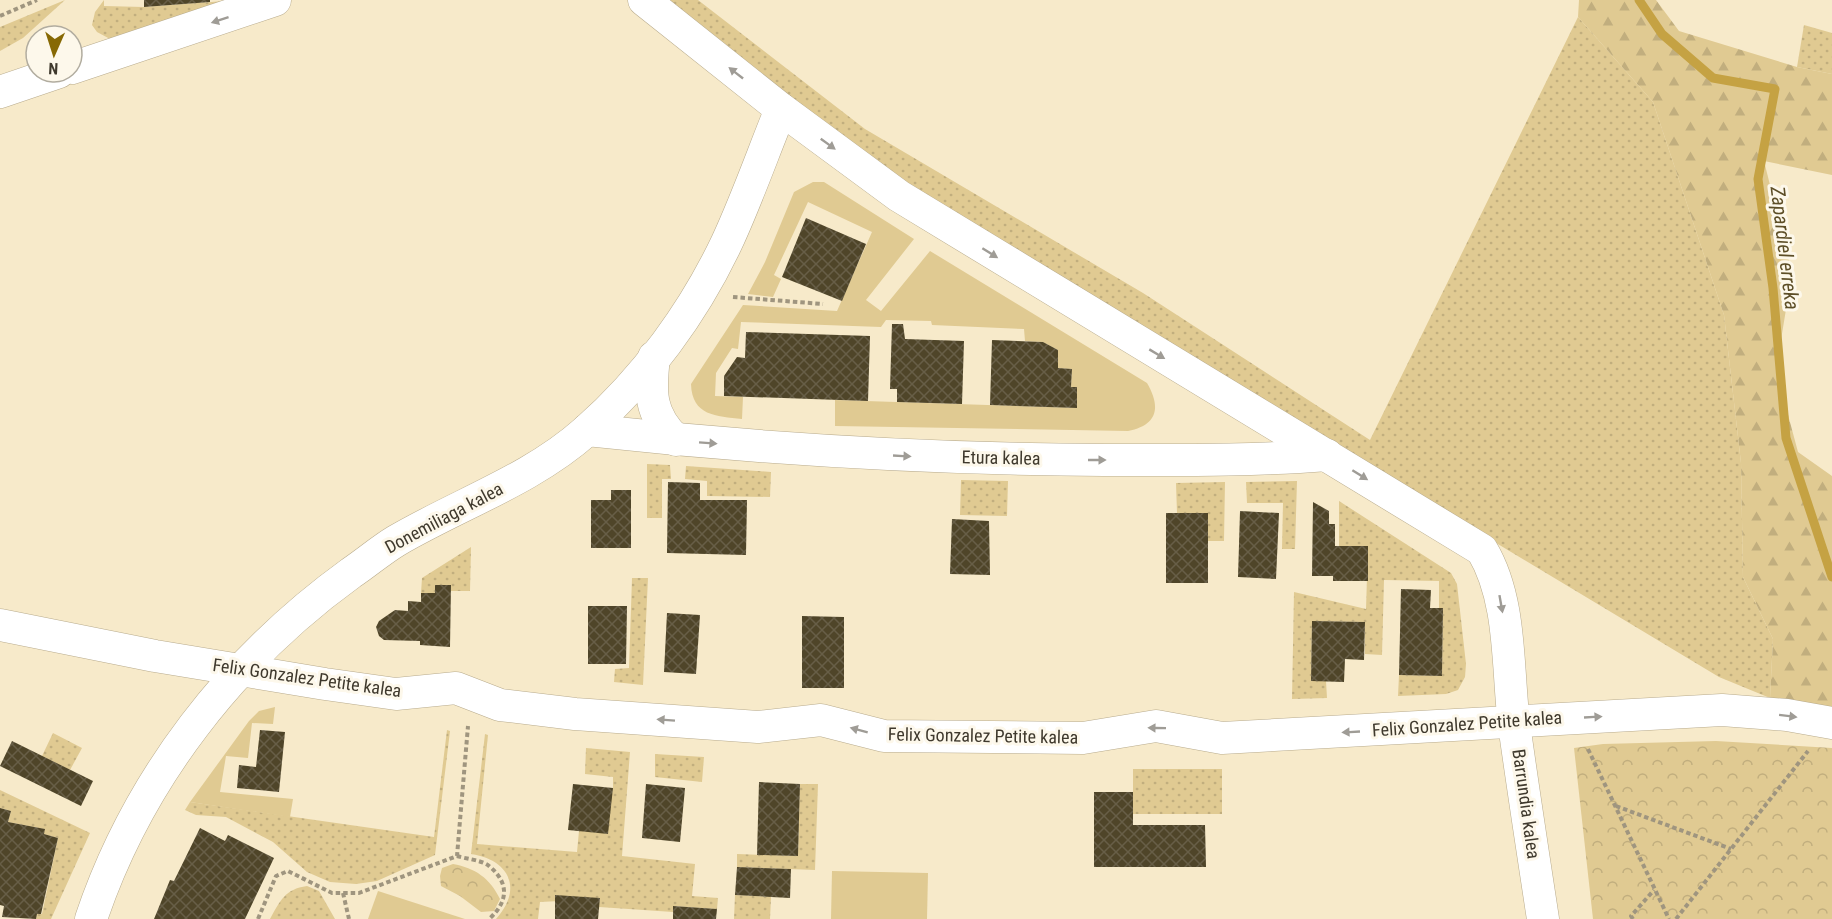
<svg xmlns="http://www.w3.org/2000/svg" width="1832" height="919" font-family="'Roboto Condensed',sans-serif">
<defs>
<pattern id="grass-dots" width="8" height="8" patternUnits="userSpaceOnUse" patternTransform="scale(1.5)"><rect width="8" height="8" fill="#e0ca92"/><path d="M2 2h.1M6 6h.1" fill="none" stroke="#c1ae7e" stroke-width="1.8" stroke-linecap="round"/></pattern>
<pattern id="forest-firs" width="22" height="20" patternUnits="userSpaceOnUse" patternTransform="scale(1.5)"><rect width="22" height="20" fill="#e0ca92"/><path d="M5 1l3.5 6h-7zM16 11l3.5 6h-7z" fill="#c1ae7e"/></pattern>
<pattern id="park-crowns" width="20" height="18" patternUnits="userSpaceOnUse" patternTransform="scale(1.5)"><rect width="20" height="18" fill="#e0ca92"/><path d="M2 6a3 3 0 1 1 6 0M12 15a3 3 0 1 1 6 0" fill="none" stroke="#c1ae7e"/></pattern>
<pattern id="building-cross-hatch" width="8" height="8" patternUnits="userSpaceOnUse" patternTransform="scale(1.5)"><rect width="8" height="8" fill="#4f4529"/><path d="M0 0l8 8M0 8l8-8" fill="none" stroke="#675e47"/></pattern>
</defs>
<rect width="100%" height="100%" fill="#f7eaca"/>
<!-- grass -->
<g fill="url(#grass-dots)">
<polygon points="65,0 23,38 0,51 0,27"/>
<polygon points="104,0 104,6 144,7 238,0 110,39 97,32 92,25 95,12"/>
<polygon points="665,0 698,0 865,129 1143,293 1370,440 1578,17 1653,102 1724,315 1741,463 1743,577 1773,639 1770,698 1719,677 1360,461 841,144"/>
<polygon points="1804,25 1832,33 1832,74 1797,67"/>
<polygon points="647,464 670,465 671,479 662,479 662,518 647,518"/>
<polygon points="686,466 771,472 770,497 707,496 707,481 685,479"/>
<polygon points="961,480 1008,481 1007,516 960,515"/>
<polygon points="1297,481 1295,549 1282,549 1283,503 1247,503 1246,482"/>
<polygon points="1225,482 1224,541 1208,541 1208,513 1177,513 1176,483"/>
<polygon points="1339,501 1451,573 1457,584 1466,664 1465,677 1458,690 1446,694 1398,696 1399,675 1442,676 1443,609 1439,608 1439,581 1384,580 1382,655 1365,654 1365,622 1312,621 1311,681 1326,681 1327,698 1292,699 1294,592 1366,609 1368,546 1339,546"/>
<polygon points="471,547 470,591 451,591 451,585 435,585 435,593 421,593 422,578"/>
<polygon points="632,578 648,578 643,685 614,682 615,669 629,668"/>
<polygon points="447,730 450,731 435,855 377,881 356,884 330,882 307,872 273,842 226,817 196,815 185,810 190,802 434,837"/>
<polygon points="53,733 82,748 70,770 42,756"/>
<path d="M485,734L488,735L477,844L577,852L579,831L613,788V777L585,774L586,748L630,752L622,856L695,864L692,896L718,898L717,909L674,906L673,912L599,907L600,899L540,902L538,919H496C523,889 510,860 471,854Z"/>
<polygon points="655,754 704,757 702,782 655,777"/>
<rect x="1133" y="769" width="89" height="45"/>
<polygon points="800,784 818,784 815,870 737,867 737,854 798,856"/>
<polygon points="0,790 90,833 51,919 36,919 37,914 42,914 58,838 44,834 44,829 8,822 11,811 0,808"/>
<path d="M307,886L319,891L335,919H270C280,901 285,889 307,886Z"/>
<polygon points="735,895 771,897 770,919 734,919"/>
</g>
<!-- forest -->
<polygon fill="url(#forest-firs)" points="1579,0 1656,0 1679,31 1797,67 1832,74 1832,175 1764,161 1792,273 1776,370 1798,452 1832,476 1832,713 1795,708 1770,698 1773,639 1743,577 1741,463 1724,315 1653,102 1578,17"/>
<!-- park -->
<g fill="url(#park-crowns)">
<polygon points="1716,741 1832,748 1832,919 1593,919 1574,748 1603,744"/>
<path d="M453,864C475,868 490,878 500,899L494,911L481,912L460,896L441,886L440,876L442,868Z"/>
</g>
<!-- garden -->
<g fill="#e0ca92">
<path d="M813,182H824L914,239L866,300L881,311L930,251L1147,383C1161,407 1158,425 1128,431L835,426V400L1077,408V388L1071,387L1072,369L1058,368V350L1043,342L1025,341L1024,329L932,325L931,321L886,320L881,327L741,322L738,349L732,348L716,373L715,396L743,397L742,419C716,416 692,416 691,384L743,305L837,311L872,232L808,202L774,275L781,279L773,297L748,294L765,262L794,192Z"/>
<polygon points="275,707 273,724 252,723 248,758 226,756 220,792 293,799 290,817 190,802 249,721 259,711"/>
<polygon points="832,871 928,873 927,919 831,919"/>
<polygon points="378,891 465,919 368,919"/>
</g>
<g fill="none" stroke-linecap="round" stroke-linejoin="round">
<!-- stream -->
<polyline stroke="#c5a243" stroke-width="9" points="1639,0 1662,34 1713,78 1775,89 1758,179 1773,288 1786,438 1832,577"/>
</g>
<!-- building -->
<g fill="url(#building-cross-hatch)">
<polygon points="144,0 210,0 210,2 144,7"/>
<polygon points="806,218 866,244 842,301 782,277"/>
<polygon points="892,324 903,324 905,339 964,341 962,404 897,402 897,389 890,389"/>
<polygon points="746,332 870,336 868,401 724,396 724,376 737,357 745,358"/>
<polygon points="992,340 1043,342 1058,350 1058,368 1072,369 1071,387 1077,387 1077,408 990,405"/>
<polygon points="668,482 700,483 700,500 747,500 746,555 667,553"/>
<polygon points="611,490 631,490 631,548 591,548 591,500 611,500"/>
<polygon points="1313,502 1329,511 1329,524 1335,524 1335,546 1368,546 1368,581 1333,581 1333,576 1312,576"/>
<polygon points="1240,511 1279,513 1276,579 1238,577"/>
<rect x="1166" y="513" width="42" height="70"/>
<polygon points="952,519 989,521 990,575 950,574"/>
<polygon points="435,585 451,585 450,647 420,645 420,641 384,640 379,636 376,627 379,621 395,610 408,611 408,601 421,602 421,593 435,593"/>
<polygon points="1401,589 1431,590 1430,608 1443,608 1442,676 1399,675"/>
<polygon points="588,606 627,606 626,664 588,664"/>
<polygon points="667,613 700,615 696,674 664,672"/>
<polygon points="802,616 844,617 844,688 802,688"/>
<polygon points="1312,621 1365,622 1364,660 1345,659 1344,682 1311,681"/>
<polygon points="260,730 285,732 279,792 237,788 239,765 256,767"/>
<polygon points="12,741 93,781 81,806 0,766"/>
<polygon points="759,782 800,784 798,856 757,855"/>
<polygon points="573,784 613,788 608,834 568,830"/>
<polygon points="646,784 685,788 680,842 642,838"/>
<polygon points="1094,792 1133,792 1133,825 1205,825 1206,867 1094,867"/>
<polygon points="0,808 11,811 8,822 45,829 44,834 58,838 41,914 37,914 36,919 2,917 4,906 0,905"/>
<polygon points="200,828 225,841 228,835 274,858 245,919 154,919 170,880 174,881"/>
<polygon points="737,867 791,869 790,898 735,895"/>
<polygon points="555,895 600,898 598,919 555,919"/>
<polygon points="673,906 717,909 716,919 673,919"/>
</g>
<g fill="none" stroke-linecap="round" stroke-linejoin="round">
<defs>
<g id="minor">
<path d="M644,0L781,109L899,196L1482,550C1512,600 1507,667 1514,724C1523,789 1533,854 1543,919"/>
<polyline points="72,68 275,0"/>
<polyline points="0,92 59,72"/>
<path d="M654,357C650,392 649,414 676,440"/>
<path d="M587,430C759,449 931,459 1104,460C1178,460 1253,461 1327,455"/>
<polyline points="0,625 155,656 325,684 396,694 456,688 500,705 575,714 758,727 821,720 884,736 1083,738 1156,726 1222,738 1722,710 1787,715 1832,723"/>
<path d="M91,919C138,779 232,659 351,573C366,563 381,550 396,541C459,504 531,480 586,431C645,379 694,312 727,242C747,199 763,153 781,109"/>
</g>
</defs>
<!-- minor casing -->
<use href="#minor" stroke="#b8ab8d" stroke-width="33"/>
<!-- path -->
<g stroke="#9f957f" stroke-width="4" stroke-dasharray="4.5 3" stroke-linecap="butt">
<polyline points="0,16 37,0"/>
<polyline points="733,297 823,304"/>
<polyline points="1588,749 1669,919"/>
<polyline points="1616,806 1731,849"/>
<path d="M457,856C466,859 482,860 489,866C511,884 507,903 489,919"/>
<polyline points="343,893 349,919"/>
<polyline points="258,919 276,876 288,871 332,893 359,893 457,856 468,726"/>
<polyline points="1633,919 1631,916 1654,890"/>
<polyline points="1676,919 1808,751"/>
</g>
<!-- minor -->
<use href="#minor" stroke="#fff" stroke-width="32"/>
</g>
<!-- one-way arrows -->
<defs><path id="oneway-solid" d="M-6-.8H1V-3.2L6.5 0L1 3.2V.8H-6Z" transform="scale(1.5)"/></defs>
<g fill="#9f9c96">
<use href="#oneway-solid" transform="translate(220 20) rotate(162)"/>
<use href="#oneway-solid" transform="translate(736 73) rotate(-142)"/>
<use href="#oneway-solid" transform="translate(828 144) rotate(36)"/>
<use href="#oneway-solid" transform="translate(990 253) rotate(32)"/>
<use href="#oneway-solid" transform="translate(1157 354) rotate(31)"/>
<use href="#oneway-solid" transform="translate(708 443) rotate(4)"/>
<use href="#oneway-solid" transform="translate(902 456) rotate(3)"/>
<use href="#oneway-solid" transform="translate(1097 460)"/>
<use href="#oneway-solid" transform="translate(1360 475) rotate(32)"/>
<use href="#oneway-solid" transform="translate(1501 604) rotate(80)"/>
<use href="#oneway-solid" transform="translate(1788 716) rotate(7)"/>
<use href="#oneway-solid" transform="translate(1593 717) rotate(-3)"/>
<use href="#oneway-solid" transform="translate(666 720) rotate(-176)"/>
<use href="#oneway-solid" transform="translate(1157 728) rotate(-179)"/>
<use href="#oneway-solid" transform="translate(859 730) rotate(-165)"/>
<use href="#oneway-solid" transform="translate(1351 732) rotate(177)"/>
</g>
<g text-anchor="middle" stroke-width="6" stroke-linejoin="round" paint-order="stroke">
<!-- street labels -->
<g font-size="18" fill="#3f392d" stroke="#fdf8eb">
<text transform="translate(1001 458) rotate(1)" y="6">Etura kalea</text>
<text transform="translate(444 518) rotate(-28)" y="6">Donemiliaga kalea</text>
<text transform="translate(307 678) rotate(8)" y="6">Felix Gonzalez Petite kalea</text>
<text transform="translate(1467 724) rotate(-4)" y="6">Felix Gonzalez Petite kalea</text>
<text transform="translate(983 736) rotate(1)" y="6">Felix Gonzalez Petite kalea</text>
<text transform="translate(1526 804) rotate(82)" y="6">Barrundia kalea</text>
</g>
<!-- water labels -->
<g font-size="20" font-style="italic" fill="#5d4e27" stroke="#fdf8eb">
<text transform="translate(1785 248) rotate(83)" y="7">Zapardiel erreka</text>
</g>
</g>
<!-- north arrow -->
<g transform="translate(54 54) rotate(183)"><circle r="28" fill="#fdf8eb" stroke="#b1ac9f" stroke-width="1.5"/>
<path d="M0-4.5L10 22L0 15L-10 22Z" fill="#876904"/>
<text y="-9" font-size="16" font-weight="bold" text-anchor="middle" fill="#3f392d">N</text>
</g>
</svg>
